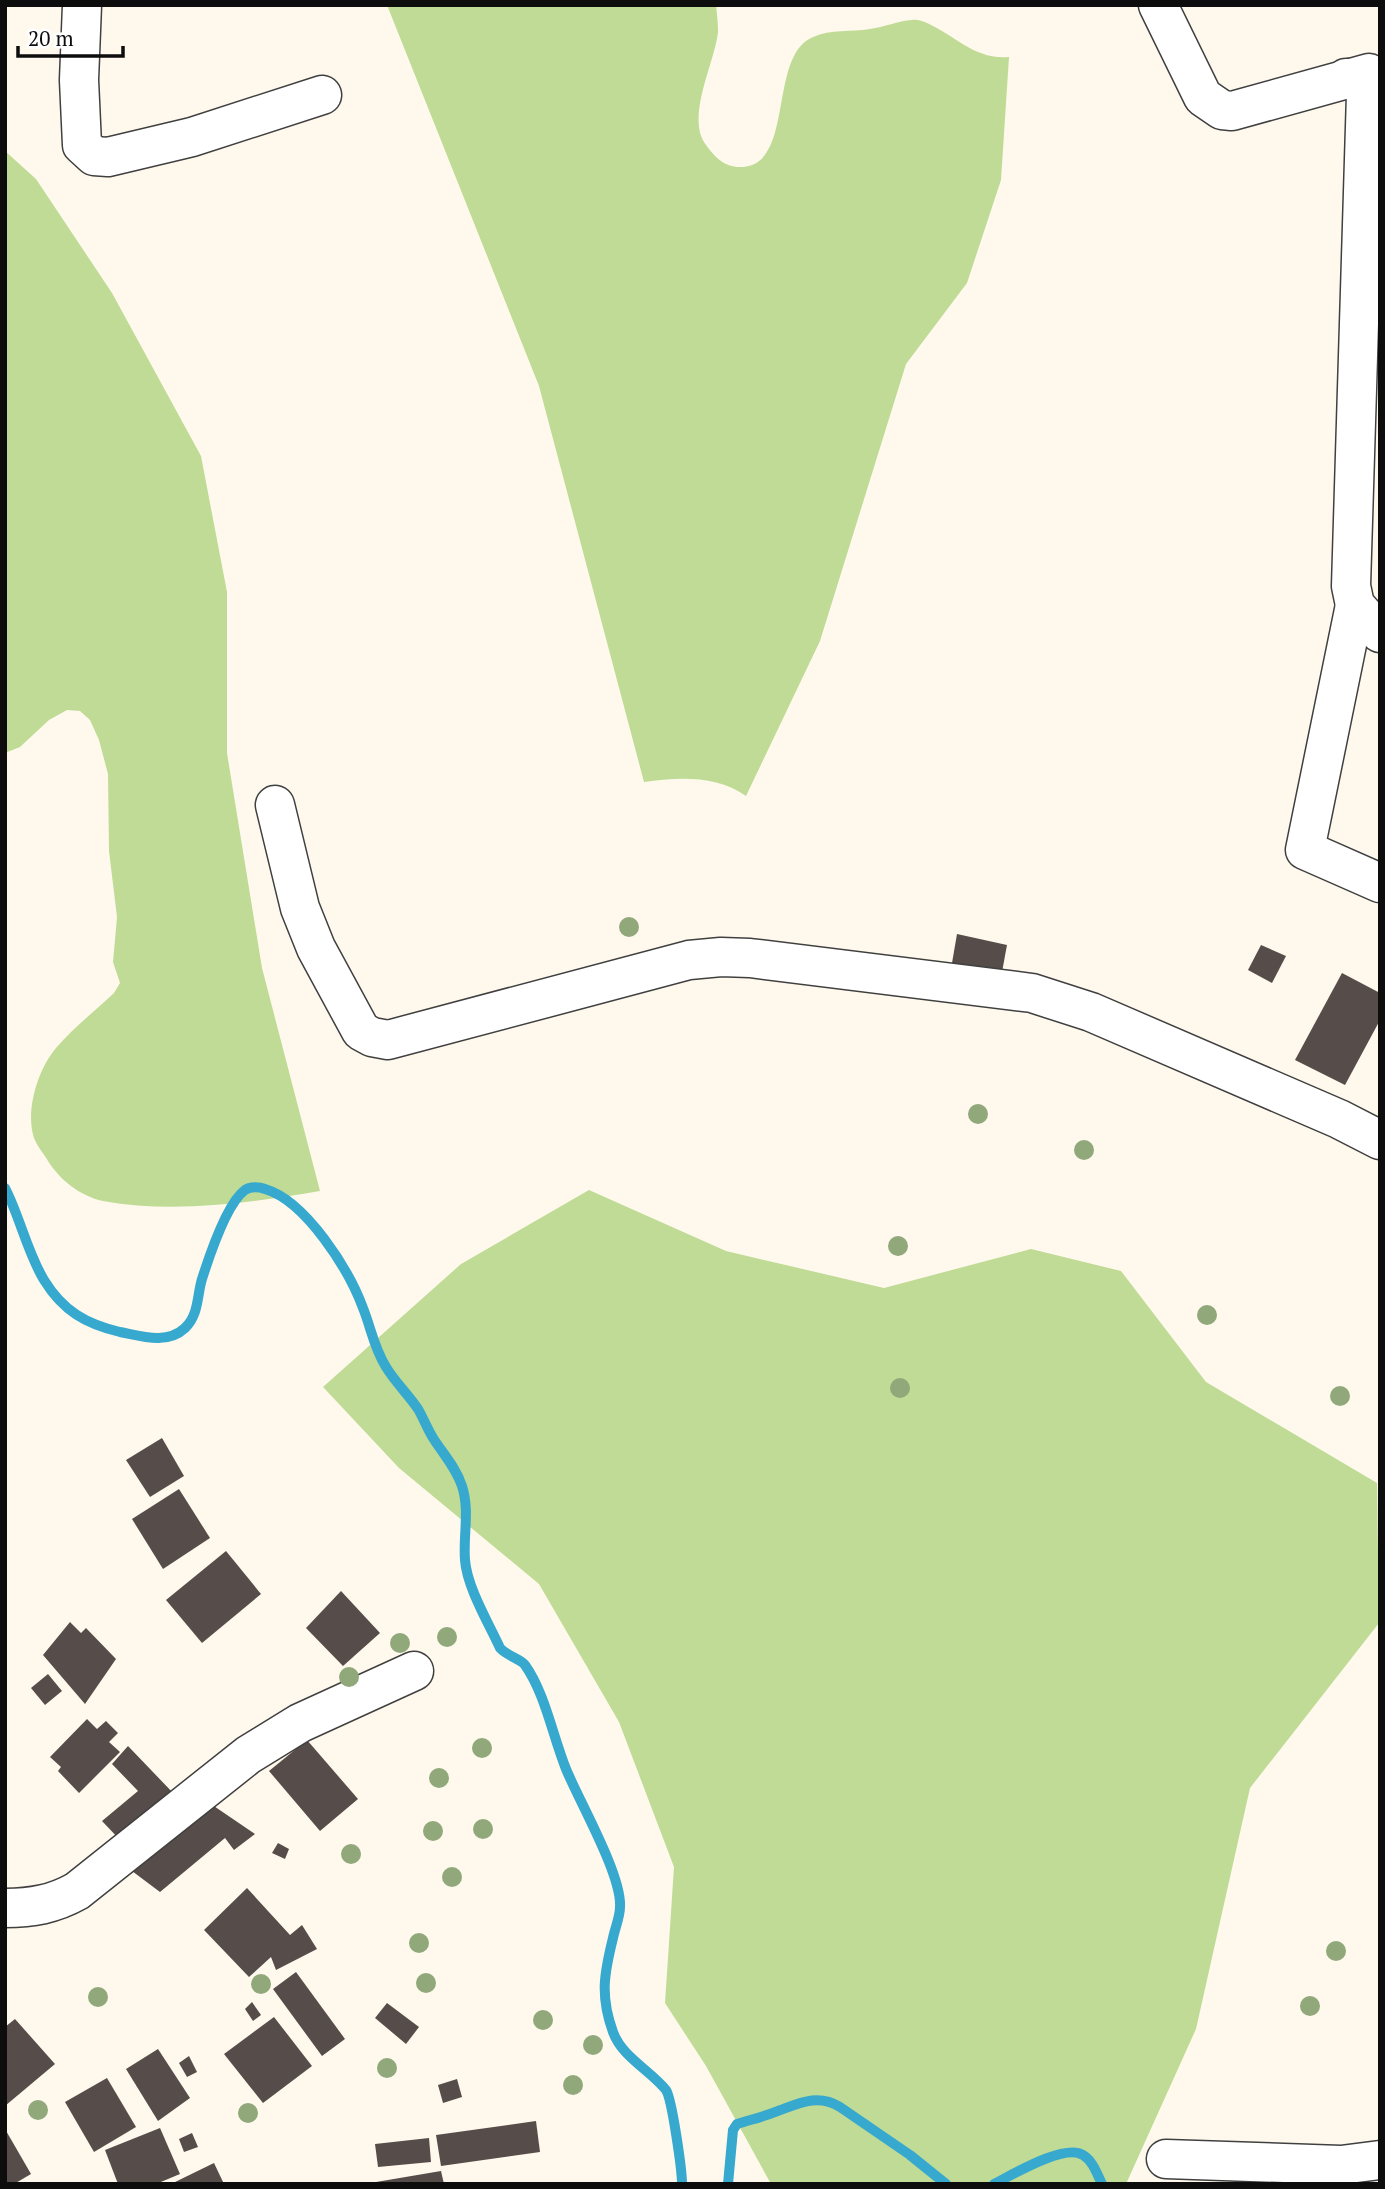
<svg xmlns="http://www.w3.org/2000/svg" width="1385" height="2189" font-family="'PT Serif',serif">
<rect width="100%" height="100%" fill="#fff9ed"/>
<!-- forest -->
<g fill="#bfdb95">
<path d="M387,5H716C717,14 718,23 718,32C715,62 685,118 706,145C715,157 724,167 740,167C796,167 767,56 813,37C831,29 851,32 870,29C884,27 898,21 912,20C916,19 923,21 927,23C956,36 975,60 1009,57L1001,180L967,283L906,364L820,641L746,796C717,775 678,777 644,782L539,386Z"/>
<path d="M5,151L36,179L112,293L201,456L227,592V753L262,968L320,1191C250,1203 173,1214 103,1201C80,1196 60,1180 48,1161C44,1154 37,1146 34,1138C25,1111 38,1069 56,1048C73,1028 95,1011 114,993L120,983L113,962L117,917L109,851L108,774L99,740L90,720L80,711L67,710L49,720L20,747L5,753Z"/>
<polygon points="589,1190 726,1251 884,1288 1031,1249 1121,1271 1206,1382 1377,1483 1379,1623 1250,1788 1196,2029 1126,2184 771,2184 706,2066 665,2003 674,1867 619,1722 539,1584 399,1468 323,1387 461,1264"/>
</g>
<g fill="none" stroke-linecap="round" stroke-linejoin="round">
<!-- stream -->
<g stroke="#37a9cf" stroke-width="10">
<path d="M5,1188C20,1217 27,1252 44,1280C63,1311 86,1324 120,1332C141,1336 167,1345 185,1328C199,1315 197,1295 202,1279C209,1257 227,1203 245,1190C250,1186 260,1187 265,1189C306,1201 349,1270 363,1308C371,1328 374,1348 386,1367C395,1382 408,1394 418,1409C424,1419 428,1431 435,1441C445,1456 456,1468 462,1486C470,1511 463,1535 465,1560C467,1587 488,1622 500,1648C507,1656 521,1659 525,1665C545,1693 553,1737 566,1769C579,1801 622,1875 620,1907C620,1917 615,1928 613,1938C604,1974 600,1996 613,2032C622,2057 650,2070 666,2090C672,2099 682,2170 682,2184"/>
<path d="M728,2184L733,2130L737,2124C749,2120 763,2117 775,2112C798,2104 817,2093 840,2107L910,2155L946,2184"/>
<path d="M994,2184C1012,2175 1065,2143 1083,2155C1093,2161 1097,2174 1102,2184"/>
</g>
</g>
<!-- building -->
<g fill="#564c49">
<polygon points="957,934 1007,945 1002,972 952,963"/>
<polygon points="1261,945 1286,956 1272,983 1248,970"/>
<polygon points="1342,973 1380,993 1380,1020 1345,1085 1295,1060"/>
<polygon points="162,1438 184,1476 150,1497 126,1460"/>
<polygon points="179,1489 210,1538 163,1569 132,1519"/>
<polygon points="226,1551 261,1594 202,1643 166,1600"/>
<polygon points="341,1591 380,1633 343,1666 306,1628"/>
<polygon points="70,1622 81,1633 86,1628 116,1659 85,1704 43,1655"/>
<polygon points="48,1674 62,1691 45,1705 31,1688"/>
<polygon points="87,1719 97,1729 106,1721 118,1733 109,1742 120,1752 79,1793 58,1771 61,1767 50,1757"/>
<polygon points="307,1740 358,1799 320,1831 269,1771"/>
<polygon points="128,1746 175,1795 121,1841 102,1821 138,1791 112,1764"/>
<polygon points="205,1800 255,1834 234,1850 225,1838 160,1892 124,1865"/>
<polygon points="278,1843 289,1849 285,1859 272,1853"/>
<polygon points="247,1888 290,1935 302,1925 317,1949 276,1970 271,1957 249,1977 204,1930"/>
<polygon points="296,1972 345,2039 322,2056 273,1989"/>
<polygon points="252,2002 261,2015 253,2021 245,2009"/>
<polygon points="387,2003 419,2027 406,2044 375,2018"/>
<polygon points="274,2017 312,2066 263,2103 224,2054"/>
<polygon points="15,2019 55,2064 5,2106 5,2027"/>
<polygon points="158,2049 190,2098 158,2121 126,2069"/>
<polygon points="189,2056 197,2072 187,2077 179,2063"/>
<polygon points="107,2078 136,2127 94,2152 65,2102"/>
<polygon points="457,2079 462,2097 443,2103 438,2085"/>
<polygon points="536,2121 540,2152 441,2166 436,2135"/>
<polygon points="160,2128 180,2174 156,2184 118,2184 105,2150"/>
<polygon points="5,2129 31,2174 14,2184 5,2184"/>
<polygon points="192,2133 198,2147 184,2152 179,2139"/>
<polygon points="429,2138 431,2162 378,2167 375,2144"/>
<polygon points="214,2163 224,2184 171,2184"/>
<polygon points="441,2171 444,2184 376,2184 376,2182"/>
</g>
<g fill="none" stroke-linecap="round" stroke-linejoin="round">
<defs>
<g id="minor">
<polyline points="82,5 79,80 82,145 94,156 108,157 192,137 322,95"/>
<polyline points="1158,5 1203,97 1222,110 1232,111 1369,73"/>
<polyline points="1346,78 1356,79 1366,94 1351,586 1355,605 1380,633"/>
<polyline points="1355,605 1305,850 1380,883"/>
<polyline points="275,805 300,908 316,948 361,1031 372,1037 388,1040 689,960 721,957 750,958 1032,993 1091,1012 1339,1119 1380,1140"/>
<path d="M5,1908C32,1908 54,1904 77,1891L248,1755L300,1723L414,1671"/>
<polyline points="1166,2159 1341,2165 1380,2160"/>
</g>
</defs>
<!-- minor casing -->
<use href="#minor" stroke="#404040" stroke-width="41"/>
<!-- minor -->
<use href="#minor" stroke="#fff" stroke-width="38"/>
</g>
<!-- trees -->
<g fill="#90a87a">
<circle cx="629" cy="927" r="10"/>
<circle cx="978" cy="1114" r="10"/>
<circle cx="1084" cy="1150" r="10"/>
<circle cx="898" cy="1246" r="10"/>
<circle cx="1207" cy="1315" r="10"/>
<circle cx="900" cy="1388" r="10"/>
<circle cx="1340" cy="1396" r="10"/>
<circle cx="447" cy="1637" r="10"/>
<circle cx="400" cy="1643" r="10"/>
<circle cx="349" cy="1677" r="10"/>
<circle cx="482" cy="1748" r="10"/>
<circle cx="439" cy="1778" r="10"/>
<circle cx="483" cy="1829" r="10"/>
<circle cx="433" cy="1831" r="10"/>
<circle cx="351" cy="1854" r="10"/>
<circle cx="452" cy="1877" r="10"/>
<circle cx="419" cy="1943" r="10"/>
<circle cx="1336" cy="1951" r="10"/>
<circle cx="426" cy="1983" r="10"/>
<circle cx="261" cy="1984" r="10"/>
<circle cx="98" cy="1997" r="10"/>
<circle cx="1310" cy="2006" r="10"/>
<circle cx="543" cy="2020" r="10"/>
<circle cx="593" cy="2045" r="10"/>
<circle cx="387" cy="2068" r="10"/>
<circle cx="573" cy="2085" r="10"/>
<circle cx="38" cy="2110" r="10"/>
<circle cx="248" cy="2113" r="10"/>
</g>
<!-- border -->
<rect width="1385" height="2189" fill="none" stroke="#0d0d0d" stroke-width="14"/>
<!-- scale -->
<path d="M18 46v10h105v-10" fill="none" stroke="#0d0d0d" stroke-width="3.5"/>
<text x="28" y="46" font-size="21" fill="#0d0d0d" stroke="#ffffff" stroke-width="5" paint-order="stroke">20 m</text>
</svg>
